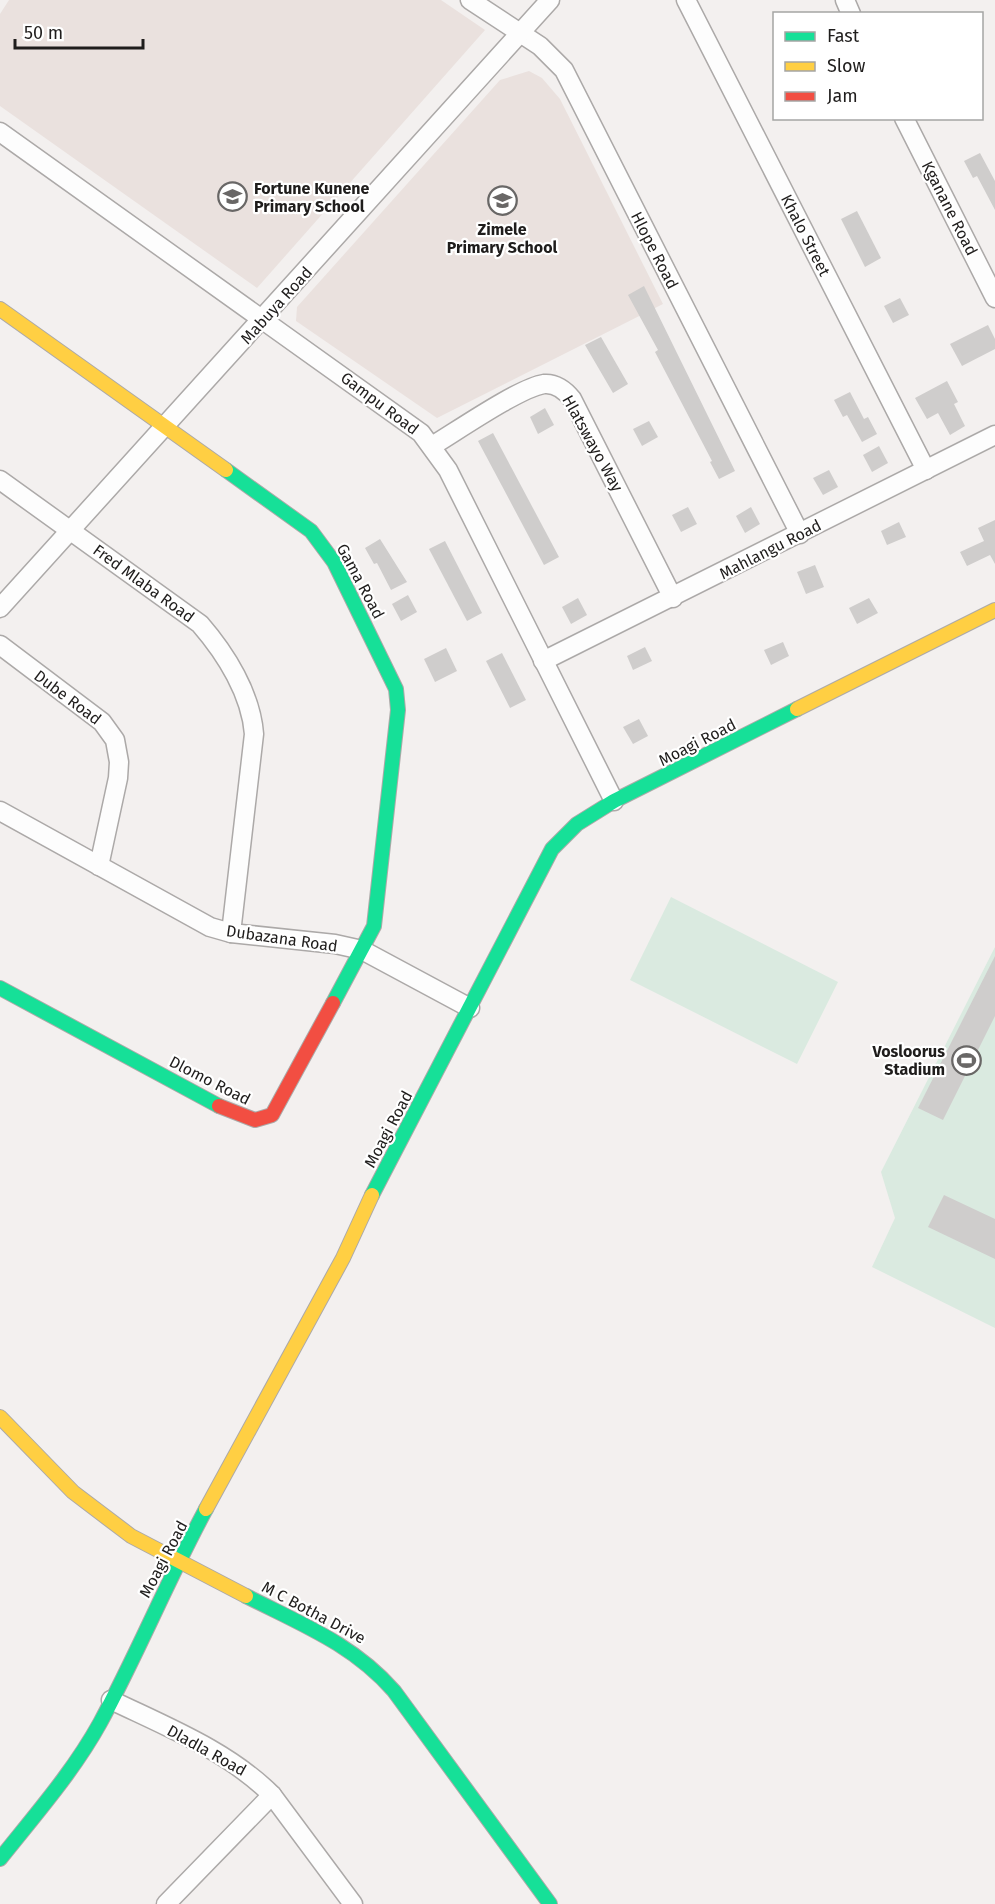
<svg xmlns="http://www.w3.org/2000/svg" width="995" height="1904" font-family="'Fira Sans',sans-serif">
<rect width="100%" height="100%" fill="#f3f0ef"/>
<!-- built -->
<g fill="#eae1de">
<polygon points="9,0 441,0 485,30 257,288 0,106 0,14"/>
<polygon points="529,71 542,78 560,99 663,304 437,418 296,321 297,307 500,80"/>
</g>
<!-- green -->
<g fill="#daeae0">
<polygon points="671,897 838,982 797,1064 630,980"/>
<polygon points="995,947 995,1328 872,1267 895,1218 881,1172"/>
</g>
<!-- building -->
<g fill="#cfcdcc">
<polygon points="980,153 995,181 995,210 977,176 973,178 964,161"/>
<polygon points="857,211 881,258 865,267 841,219"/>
<polygon points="644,286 735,471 719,479 710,462 712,461 655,352 658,350 628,295"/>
<polygon points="900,298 909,315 893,323 884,306"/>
<polygon points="988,325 995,339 995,349 962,366 950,344"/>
<polygon points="601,337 628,384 613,393 585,345"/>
<polygon points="947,381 958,402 954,404 965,426 950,435 938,413 927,419 915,398"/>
<polygon points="850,392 864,419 868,417 877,434 862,442 847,415 843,417 834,400"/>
<polygon points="545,408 554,425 538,434 530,417"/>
<polygon points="649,421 658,437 642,446 633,429"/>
<polygon points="493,433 559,557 544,565 478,441"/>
<polygon points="879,446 888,463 872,472 863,455"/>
<polygon points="829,470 838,487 823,495 813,478"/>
<polygon points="688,507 697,524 681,532 672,515"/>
<polygon points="751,507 760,524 745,533 736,516"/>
<polygon points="995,520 995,564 990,555 967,566 960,552 984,541 978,528"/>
<polygon points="899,522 906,537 887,545 881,531"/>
<polygon points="380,539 407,582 391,590 377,563 374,564 365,548"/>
<polygon points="445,541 482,613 467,621 429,549"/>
<polygon points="815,565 824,587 806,594 797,572"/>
<polygon points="408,595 417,612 401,621 392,604"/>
<polygon points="578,598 587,615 571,624 562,607"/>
<polygon points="869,598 878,613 857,624 849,608"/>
<polygon points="783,642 789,656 771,665 764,650"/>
<polygon points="645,647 652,661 633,670 627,656"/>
<polygon points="446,648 457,671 435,682 424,659"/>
<polygon points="502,653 526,700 510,708 486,661"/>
<polygon points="639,719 648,736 633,744 623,727"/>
<polygon points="995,956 995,1016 943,1120 918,1108"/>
<polygon points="944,1195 995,1219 995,1259 928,1227"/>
</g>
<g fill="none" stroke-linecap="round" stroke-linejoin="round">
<defs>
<g id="street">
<polyline points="470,0 540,46 564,70 800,534"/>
<polyline points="686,0 926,470"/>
<polyline points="845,0 851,14"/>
<polyline points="904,118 995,298"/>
<polyline points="0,132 421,433 448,470 614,801"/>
<path d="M432,446C457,431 519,388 544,384C555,383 565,390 572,399L673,598"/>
<path d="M0,480L200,624C226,654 251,694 254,734L231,933"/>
<polyline points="0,608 550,0"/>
<polyline points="0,645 102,722 115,740 119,762 118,778 99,866"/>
<polyline points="543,661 995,435"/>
<polyline points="0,811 210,927 231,933 335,944 362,950 470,1008"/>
<path d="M111,1700C167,1727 228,1751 272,1795L353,1904"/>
<polyline points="166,1904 272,1795"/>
</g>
<g id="fast">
<polyline points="226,470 311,531 334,562 396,689 398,710 374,926 333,1003"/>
<polyline points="0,988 219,1106"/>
<polyline points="372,1195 552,849 577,824 614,801 797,709"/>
<path d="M246,1596C301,1624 353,1644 394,1691L550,1904"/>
<path d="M0,1859C35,1815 73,1772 100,1723C138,1653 168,1579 206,1509"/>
</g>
<g id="slow">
<polyline points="0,309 226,470"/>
<polyline points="797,709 995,610"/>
<polyline points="0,1417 73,1492 131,1536 246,1596"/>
<polyline points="206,1509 343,1258 372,1195"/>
</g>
<polyline id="jam" points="219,1106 255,1120 272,1115 333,1003"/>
</defs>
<!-- street casing -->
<use href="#street" stroke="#aca9a8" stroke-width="21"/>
<!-- fast casing -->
<use href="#fast" stroke="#aca9a8" stroke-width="16"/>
<!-- slow casing -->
<use href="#slow" stroke="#aca9a8" stroke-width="16"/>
<!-- jam casing -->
<use href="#jam" stroke="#aca9a8" stroke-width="16"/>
<!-- street -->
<use href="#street" stroke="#fdfdfd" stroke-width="18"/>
<!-- fast -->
<use href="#fast" stroke="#16e098" stroke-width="14"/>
<!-- slow -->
<use href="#slow" stroke="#ffcf43" stroke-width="14"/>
<!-- jam -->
<use href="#jam" stroke="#f24e42" stroke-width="14"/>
</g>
<!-- icons -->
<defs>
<symbol id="school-ring" viewBox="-11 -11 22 22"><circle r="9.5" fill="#fff" stroke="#696766" stroke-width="1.5"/><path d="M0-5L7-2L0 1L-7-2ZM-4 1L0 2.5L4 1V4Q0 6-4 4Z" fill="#696766"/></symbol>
<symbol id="stadium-ring" viewBox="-11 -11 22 22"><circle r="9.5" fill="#fff" stroke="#696766" stroke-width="1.5"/><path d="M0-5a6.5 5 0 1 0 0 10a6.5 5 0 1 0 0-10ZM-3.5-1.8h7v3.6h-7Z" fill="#696766"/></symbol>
</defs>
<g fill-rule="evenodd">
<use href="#school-ring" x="216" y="180" width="33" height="33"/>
<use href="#school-ring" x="486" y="184" width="33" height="33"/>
<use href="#stadium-ring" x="950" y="1044" width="33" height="33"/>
</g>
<g text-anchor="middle" stroke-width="4.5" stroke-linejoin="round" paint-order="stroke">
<!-- poi labels -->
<g font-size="16" font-weight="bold" fill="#1f1d1c" stroke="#fff" text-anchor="start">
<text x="254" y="194">Fortune Kunene<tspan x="254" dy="18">Primary School</tspan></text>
<text x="502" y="235" text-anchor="middle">Zimele<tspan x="502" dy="18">Primary School</tspan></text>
<text x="945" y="1057" text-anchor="end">Vosloorus<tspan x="945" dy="18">Stadium</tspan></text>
</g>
<!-- street labels -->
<g font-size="16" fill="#1f1d1c" stroke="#fff">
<text transform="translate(950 208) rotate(63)" y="6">Kganane Road</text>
<text transform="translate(806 235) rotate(63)" y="6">Khalo Street</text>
<text transform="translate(655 250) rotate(63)" y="6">Hlope Road</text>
<text transform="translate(276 305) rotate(-48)" y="6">Mabuya Road</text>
<text transform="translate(380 403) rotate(37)" y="6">Gampu Road</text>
<text transform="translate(593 443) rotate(61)" y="6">Hlatswayo Way</text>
<text transform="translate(770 549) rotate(-27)" y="6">Mahlangu Road</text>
<text transform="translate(361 581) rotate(62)" y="6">Gama Road</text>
<text transform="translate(144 583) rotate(36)" y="6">Fred Mlaba Road</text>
<text transform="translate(68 697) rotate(37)" y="6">Dube Road</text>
<text transform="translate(697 742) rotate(-27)" y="6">Moagi Road</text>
<text transform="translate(282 938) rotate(8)" y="6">Dubazana Road</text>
<text transform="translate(210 1080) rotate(27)" y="6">Dlomo Road</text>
<text transform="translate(388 1129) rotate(-62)" y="6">Moagi Road</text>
<text transform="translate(163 1559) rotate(-62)" y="6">Moagi Road</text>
<text transform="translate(314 1612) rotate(28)" y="6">M C Botha Drive</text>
<text transform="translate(207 1750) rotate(29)" y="6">Dladla Road</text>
</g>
</g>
<!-- legend -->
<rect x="773" y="12" width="210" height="108" fill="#ffffff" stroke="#a5a5a4" stroke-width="1.5"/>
<rect x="785" y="32" width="30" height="9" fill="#16e098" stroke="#a5a5a4" stroke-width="1.5"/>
<text x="827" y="42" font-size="18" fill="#1f1d1c">Fast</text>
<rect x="785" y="62" width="30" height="9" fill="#ffcf43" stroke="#a5a5a4" stroke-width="1.5"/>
<text x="827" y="72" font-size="18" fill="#1f1d1c">Slow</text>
<rect x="785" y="92" width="30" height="9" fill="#f24e42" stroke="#a5a5a4" stroke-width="1.5"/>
<text x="827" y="102" font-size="18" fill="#1f1d1c">Jam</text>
<!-- scale -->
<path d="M15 39v9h128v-9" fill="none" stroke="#1f1d1c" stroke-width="3"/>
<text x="24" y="39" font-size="18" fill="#1f1d1c" stroke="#ffffff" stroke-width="4.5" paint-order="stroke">50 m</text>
</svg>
